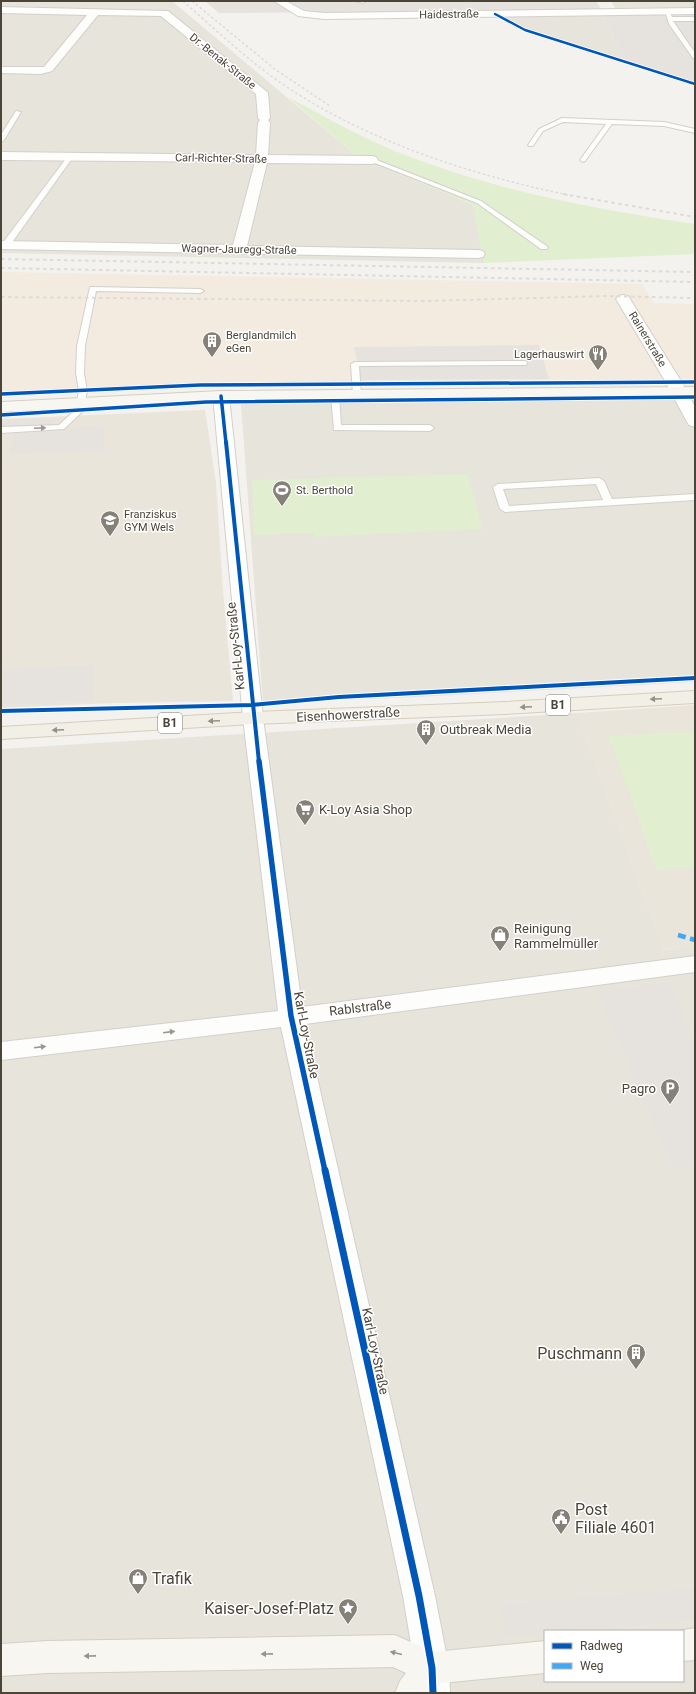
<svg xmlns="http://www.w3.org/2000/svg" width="696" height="1694" font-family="Roboto,sans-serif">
<rect width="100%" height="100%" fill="#f4f2ee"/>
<!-- residential -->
<g fill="#e7e4dc" fill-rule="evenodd">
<polygon points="1,1 172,1 357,156 473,205 484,263 1,253"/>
<polygon points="611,1 695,1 695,14 661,14 615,8"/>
<polygon points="501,16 603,16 626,61 523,28"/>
<polygon points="695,399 695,682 417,697 263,703 241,404"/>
<path d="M577,713L664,950L695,947V1693H1V749ZM545,1631H683V1681H545Z"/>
</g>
<!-- commercial -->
<polygon fill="#f3ebdf" points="1,272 642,284 654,303 695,304 695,386 513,385 231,387 1,396"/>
<!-- industrial -->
<g fill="#e6e2de">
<polygon points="205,1 596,1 602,11 219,13"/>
<polygon points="695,14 695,83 626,61 603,16"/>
</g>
<!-- education -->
<g fill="#eae5da">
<polygon points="205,410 216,483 223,590 233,701 116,703 1,708 1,419"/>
<polygon points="695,705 695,947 664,950 577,713"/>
</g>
<!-- green -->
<g fill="#e1eecf">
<path d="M288,97C329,119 369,142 413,158C503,192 600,210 695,224V254L484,263L473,205L357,156Z"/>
<polygon points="468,474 482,529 314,537 314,533 254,535 252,480"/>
<polygon points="695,731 695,867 656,870 609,736"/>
</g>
<!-- parking -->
<g fill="#e6e3df">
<polygon points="539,345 549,379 361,380 354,347"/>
<polygon points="60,418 53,424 1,427 1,421"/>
<polygon points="104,425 103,451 10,454 14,434 64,431 80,426"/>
<polygon points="94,665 93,702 1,705 1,669"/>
<polygon points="669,982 695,1044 695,1166 673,1169 598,992"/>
<polygon points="695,1588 695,1621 573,1631 545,1631 545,1633 507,1636 498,1604"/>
</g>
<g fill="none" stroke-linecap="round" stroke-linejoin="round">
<defs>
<g id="lane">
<polygon points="354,1 366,1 363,3"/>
<polygon points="665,11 669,11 672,17 695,17 695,21 673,21 695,53 695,59 693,58 669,24"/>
<polygon points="16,111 21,112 4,140 1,142 1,135"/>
<polygon points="562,118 664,122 695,129 695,133 664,126 612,124 585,161 583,162 580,160 606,124 563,122 543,131 533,146 529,146 528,145 539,129"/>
<polygon points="68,156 73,157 8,248 2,248 2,244"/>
<polygon points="370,159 374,159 481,201 548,247 547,249 541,249 477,203 370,161"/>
<polygon points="90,287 200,289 204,291 200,293 96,291 85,346 84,373 87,391 83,411 64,429 1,433 1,427 59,425 75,410 79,391 76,373 77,346"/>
<polygon points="523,361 526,361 527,363 526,365 359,366 361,395 357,398 353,395 351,364 355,362"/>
<polygon points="335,392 339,395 341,425 430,425 434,428 430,431 334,430 331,395"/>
<path d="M599,478L604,481L612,499L695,494V500L505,512L500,509L493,487L498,484ZM596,484L603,500L509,506L503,489Z"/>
</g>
<g id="street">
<polygon points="274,1 286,1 304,11 324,13 695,8 695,14 324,19 298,16"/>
<polygon points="1,7 168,11 266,91 268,93 270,118 268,120 270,123 268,155 372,156 376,157 378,160 376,163 372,164 267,163 247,246 478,250 483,251 485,254 483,257 478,258 1,249 1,241 233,245 255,162 1,160 1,152 256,155 258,123 260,120 258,118 256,94 161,16 98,15 52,71 41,74 1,73 1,67 44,67 87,15 1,13"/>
<polygon points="623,295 628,296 630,299 681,381 695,407 695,427 689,425 687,422 665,381 616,299 618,296"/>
<polygon points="221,391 226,393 229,396 263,718 302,1007 695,956 695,972 305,1024 435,1596 449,1668 450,1693 416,1693 415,1668 403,1596 281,1027 1,1060 1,1042 278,1011 243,718 213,396 216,393"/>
</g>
<g id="secondary">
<polygon points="695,387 695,397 221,401 1,412 1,402 221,391"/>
<polygon points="695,1628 695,1660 683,1661 683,1631 678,1631"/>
<polygon points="395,1635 433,1652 545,1641 545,1673 441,1683 433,1693 395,1693 400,1681 406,1673 393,1667 47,1673 1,1676 1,1644 47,1641"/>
</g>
<polygon id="primary" points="695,691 695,703 505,714 253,724 1,739 1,727 253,712 505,702"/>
</defs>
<!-- lane casing -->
<use href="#lane" stroke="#d2d0cb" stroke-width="2"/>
<!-- street casing -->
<use href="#street" stroke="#d2d0cb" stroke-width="2"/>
<!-- secondary casing -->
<use href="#secondary" stroke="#d3cfc5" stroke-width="2"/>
<!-- primary casing -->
<use href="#primary" stroke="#d6cebb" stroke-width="2"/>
<!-- lane -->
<use href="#lane" fill="#fdfdfc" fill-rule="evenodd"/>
<!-- street -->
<use href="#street" fill="#fdfdfc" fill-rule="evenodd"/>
<!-- secondary -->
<use href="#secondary" fill="#f7f6f1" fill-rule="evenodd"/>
<!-- primary -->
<use href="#primary" fill="#f2efe6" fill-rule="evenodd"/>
<!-- rail-far1 -->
<g stroke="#dbdbda" stroke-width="1.5" stroke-dasharray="2.5 2.5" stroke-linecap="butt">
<path d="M183,1C219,33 255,67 296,93C379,145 473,175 568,195"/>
<polyline points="192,1 276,70 330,106"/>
</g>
<!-- rail -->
<g stroke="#dbdbda" stroke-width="2" stroke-dasharray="3.5 3.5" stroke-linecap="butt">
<polyline points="563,194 695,217"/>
<polyline points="1,259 695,272"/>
<polyline points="1,268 695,282"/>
<polyline points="1,297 426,301 606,296 695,298"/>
</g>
<!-- quiet -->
<polyline stroke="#3fa9f5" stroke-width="4.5" stroke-dasharray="8 4.5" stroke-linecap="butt" points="678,935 695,940"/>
<defs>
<polyline id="cycleway-far4" points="495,14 525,30 695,84"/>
<g id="cycleway-far3">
<polyline points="1,394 200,385 695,382"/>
<polyline points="221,396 226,443"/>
<polyline points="1,415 206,402 695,397"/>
</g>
<g id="cycleway-far2">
<polyline points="226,442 259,762"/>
<polyline points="1,711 252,705 339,697 695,678"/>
</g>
<polyline id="cycleway-far1" points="259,761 291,1016 325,1171"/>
<polyline id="cycleway" points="325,1170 419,1596 432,1668 433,1693"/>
</defs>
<!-- cycleway-far4 casing -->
<use href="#cycleway-far4" stroke="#fff" stroke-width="4"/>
<!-- cycleway-far3 casing -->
<use href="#cycleway-far3" stroke="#fff" stroke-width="5"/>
<!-- cycleway-far2 casing -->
<use href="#cycleway-far2" stroke="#fff" stroke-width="6"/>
<!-- cycleway-far1 casing -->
<use href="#cycleway-far1" stroke="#fff" stroke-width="8"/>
<!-- cycleway casing -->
<use href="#cycleway" stroke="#fff" stroke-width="10"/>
<!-- cycleway-far4 -->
<use href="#cycleway-far4" stroke="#0057b8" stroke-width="2.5"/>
<!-- cycleway-far3 -->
<use href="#cycleway-far3" stroke="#0057b8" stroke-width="3.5"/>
<!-- cycleway-far2 -->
<use href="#cycleway-far2" stroke="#0057b8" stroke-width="4"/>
<!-- cycleway-far1 -->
<use href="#cycleway-far1" stroke="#0057b8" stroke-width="5.5"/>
<!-- cycleway -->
<use href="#cycleway" stroke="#0057b8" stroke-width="7"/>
</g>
<!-- one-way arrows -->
<defs><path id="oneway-solid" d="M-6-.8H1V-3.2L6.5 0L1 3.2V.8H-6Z"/></defs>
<g fill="#9b9791">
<use href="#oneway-solid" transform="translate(40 428) rotate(-3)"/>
<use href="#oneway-solid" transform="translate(169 1032) rotate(-7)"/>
<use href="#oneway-solid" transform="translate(40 1047) rotate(-7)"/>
</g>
<g fill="#969187">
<use href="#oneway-solid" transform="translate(656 699) rotate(177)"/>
<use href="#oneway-solid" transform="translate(526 707) rotate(177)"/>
<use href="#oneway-solid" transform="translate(214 721) rotate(177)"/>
<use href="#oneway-solid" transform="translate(58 730) rotate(177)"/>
</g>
<g fill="#98948c">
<use href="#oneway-solid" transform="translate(396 1653) rotate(-166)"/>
<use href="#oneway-solid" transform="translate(267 1654) rotate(179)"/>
<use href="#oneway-solid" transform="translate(90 1656) rotate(179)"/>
</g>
<!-- icons -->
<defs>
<symbol id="building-pin" viewBox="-11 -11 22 30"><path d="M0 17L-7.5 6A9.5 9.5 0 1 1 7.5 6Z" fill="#868178" stroke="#fff"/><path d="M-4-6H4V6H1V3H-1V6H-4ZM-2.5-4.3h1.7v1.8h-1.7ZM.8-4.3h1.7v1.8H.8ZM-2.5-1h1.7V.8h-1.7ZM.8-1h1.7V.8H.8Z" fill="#fff"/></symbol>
<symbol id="restaurant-pin" viewBox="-11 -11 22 30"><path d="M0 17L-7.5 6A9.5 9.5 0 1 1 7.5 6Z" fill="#868178" stroke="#fff"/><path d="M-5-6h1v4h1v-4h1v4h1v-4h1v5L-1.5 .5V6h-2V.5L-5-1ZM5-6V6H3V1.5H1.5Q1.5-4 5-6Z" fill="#fff"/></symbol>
<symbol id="stadium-pin" viewBox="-11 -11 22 30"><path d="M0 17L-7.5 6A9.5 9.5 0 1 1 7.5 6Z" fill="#868178" stroke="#fff"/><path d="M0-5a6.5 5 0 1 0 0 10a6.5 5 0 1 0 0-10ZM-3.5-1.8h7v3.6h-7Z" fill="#fff"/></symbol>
<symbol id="school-pin" viewBox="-11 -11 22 30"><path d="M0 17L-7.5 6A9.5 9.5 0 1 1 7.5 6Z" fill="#868178" stroke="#fff"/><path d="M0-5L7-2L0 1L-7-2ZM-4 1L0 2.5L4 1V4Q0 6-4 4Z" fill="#fff"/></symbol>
<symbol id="supermarket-pin" viewBox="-11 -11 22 30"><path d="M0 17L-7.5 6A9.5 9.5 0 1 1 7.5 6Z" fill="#868178" stroke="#fff"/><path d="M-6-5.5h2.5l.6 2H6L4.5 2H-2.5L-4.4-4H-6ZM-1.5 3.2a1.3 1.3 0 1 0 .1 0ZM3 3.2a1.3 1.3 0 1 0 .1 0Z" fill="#fff"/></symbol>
<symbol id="shop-pin" viewBox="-11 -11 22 30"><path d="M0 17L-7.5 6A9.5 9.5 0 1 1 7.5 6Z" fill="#868178" stroke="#fff"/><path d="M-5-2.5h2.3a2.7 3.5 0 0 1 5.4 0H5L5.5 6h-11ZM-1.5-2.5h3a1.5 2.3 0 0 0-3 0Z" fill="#fff"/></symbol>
<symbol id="parking-pin" viewBox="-11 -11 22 30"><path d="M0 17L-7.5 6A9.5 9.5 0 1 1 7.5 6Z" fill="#868178" stroke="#fff"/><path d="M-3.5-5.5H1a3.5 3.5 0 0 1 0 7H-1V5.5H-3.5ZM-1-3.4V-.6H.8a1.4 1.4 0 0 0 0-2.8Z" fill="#fff"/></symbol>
<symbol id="civic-pin" viewBox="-11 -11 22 30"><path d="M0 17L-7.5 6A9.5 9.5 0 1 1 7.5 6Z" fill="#868178" stroke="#fff"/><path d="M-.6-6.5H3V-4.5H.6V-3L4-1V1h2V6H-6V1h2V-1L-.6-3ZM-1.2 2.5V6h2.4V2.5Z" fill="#fff"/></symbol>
<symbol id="sight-pin" viewBox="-11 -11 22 30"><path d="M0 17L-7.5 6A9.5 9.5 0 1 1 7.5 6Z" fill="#868178" stroke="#fff"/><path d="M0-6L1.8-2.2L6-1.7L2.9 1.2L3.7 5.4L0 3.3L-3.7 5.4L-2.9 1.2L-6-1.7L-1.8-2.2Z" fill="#fff"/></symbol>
</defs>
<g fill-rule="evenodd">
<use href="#building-pin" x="201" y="330" width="22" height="30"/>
<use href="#restaurant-pin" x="587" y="343" width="22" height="30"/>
<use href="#stadium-pin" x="271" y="479" width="22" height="30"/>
<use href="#school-pin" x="99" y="509" width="22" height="30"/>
<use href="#building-pin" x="415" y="718" width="22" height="30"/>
<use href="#supermarket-pin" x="294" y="798" width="22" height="30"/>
<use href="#shop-pin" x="489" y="924" width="22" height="30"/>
<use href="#parking-pin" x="659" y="1077" width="22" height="30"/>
<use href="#building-pin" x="625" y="1342" width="22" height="30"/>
<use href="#civic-pin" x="550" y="1507" width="22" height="30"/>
<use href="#shop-pin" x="127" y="1567" width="22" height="30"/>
<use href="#sight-pin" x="337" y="1597" width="22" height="30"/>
</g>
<g text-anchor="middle" stroke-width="3" stroke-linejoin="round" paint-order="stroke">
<!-- far-street labels -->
<g font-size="11" fill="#4b4439" stroke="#fff">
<text transform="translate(449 14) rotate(-1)" y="4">Haidestraße</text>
<text transform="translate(223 61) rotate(39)" y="4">Dr.-Benak-Straße</text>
<text transform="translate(221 158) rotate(1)" y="4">Carl-Richter-Straße</text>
<text transform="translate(239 249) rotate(1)" y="4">Wagner-Jauregg-Straße</text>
<text transform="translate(648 339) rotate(59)" y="4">Rainerstraße</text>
</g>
<!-- far-poi labels -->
<g font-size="11" fill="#4b4439" stroke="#fff" text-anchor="start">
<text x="226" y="339">Berglandmilch<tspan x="226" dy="13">eGen</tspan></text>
<text x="584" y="358" text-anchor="end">Lagerhauswirt</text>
<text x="296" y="494">St. Berthold</text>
<text x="124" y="518">Franziskus<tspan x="124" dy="13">GYM Wels</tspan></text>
</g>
<!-- shield labels -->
<g fill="#fff" stroke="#817c74" stroke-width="1">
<rect x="546" y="695" width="24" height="20" rx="3"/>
<rect x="158" y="713" width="24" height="20" rx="3"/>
</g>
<g font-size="12" font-weight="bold" fill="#4b4439">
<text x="558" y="709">B1</text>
<text x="170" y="727">B1</text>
</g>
<!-- street labels -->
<g font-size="13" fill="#4b4439" stroke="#fff">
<text transform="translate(235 646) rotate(-96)" y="5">Karl-Loy-Straße</text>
<text transform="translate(348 714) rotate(-3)" y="5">Eisenhowerstraße</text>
<text transform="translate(360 1007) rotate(-7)" y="5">Rablstraße</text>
<text transform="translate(307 1035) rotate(79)" y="5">Karl-Loy-Straße</text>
<text transform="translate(376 1351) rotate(78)" y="5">Karl-Loy-Straße</text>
</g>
<!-- poi labels -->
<g font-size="13" fill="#4b4439" stroke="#fff" text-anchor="start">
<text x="440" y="734">Outbreak Media</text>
<text x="319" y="814">K-Loy Asia Shop</text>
<text x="514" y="933">Reinigung<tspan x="514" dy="15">Rammelmüller</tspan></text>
<text x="656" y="1093" text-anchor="end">Pagro</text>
</g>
<!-- near-poi labels -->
<g font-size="16" fill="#4b4439" stroke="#fff" text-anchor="end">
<text x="622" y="1359">Puschmann</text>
<text x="575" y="1515" text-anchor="start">Post<tspan x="575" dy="18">Filiale 4601</tspan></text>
<text x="152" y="1584" text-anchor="start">Trafik</text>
<text x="334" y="1614">Kaiser-Josef-Platz</text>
</g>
</g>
<!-- border -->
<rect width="696" height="1694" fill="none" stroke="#4b4439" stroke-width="4"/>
<!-- legend -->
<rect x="544" y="1630" width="140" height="52" fill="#ffffff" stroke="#b7b4b0"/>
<rect x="552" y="1643" width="20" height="6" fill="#0057b8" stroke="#b7b4b0"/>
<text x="580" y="1650" font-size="12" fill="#4b4439">Radweg</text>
<rect x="552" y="1663" width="20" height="6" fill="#3fa9f5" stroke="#b7b4b0"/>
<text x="580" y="1670" font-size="12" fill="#4b4439">Weg</text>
</svg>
